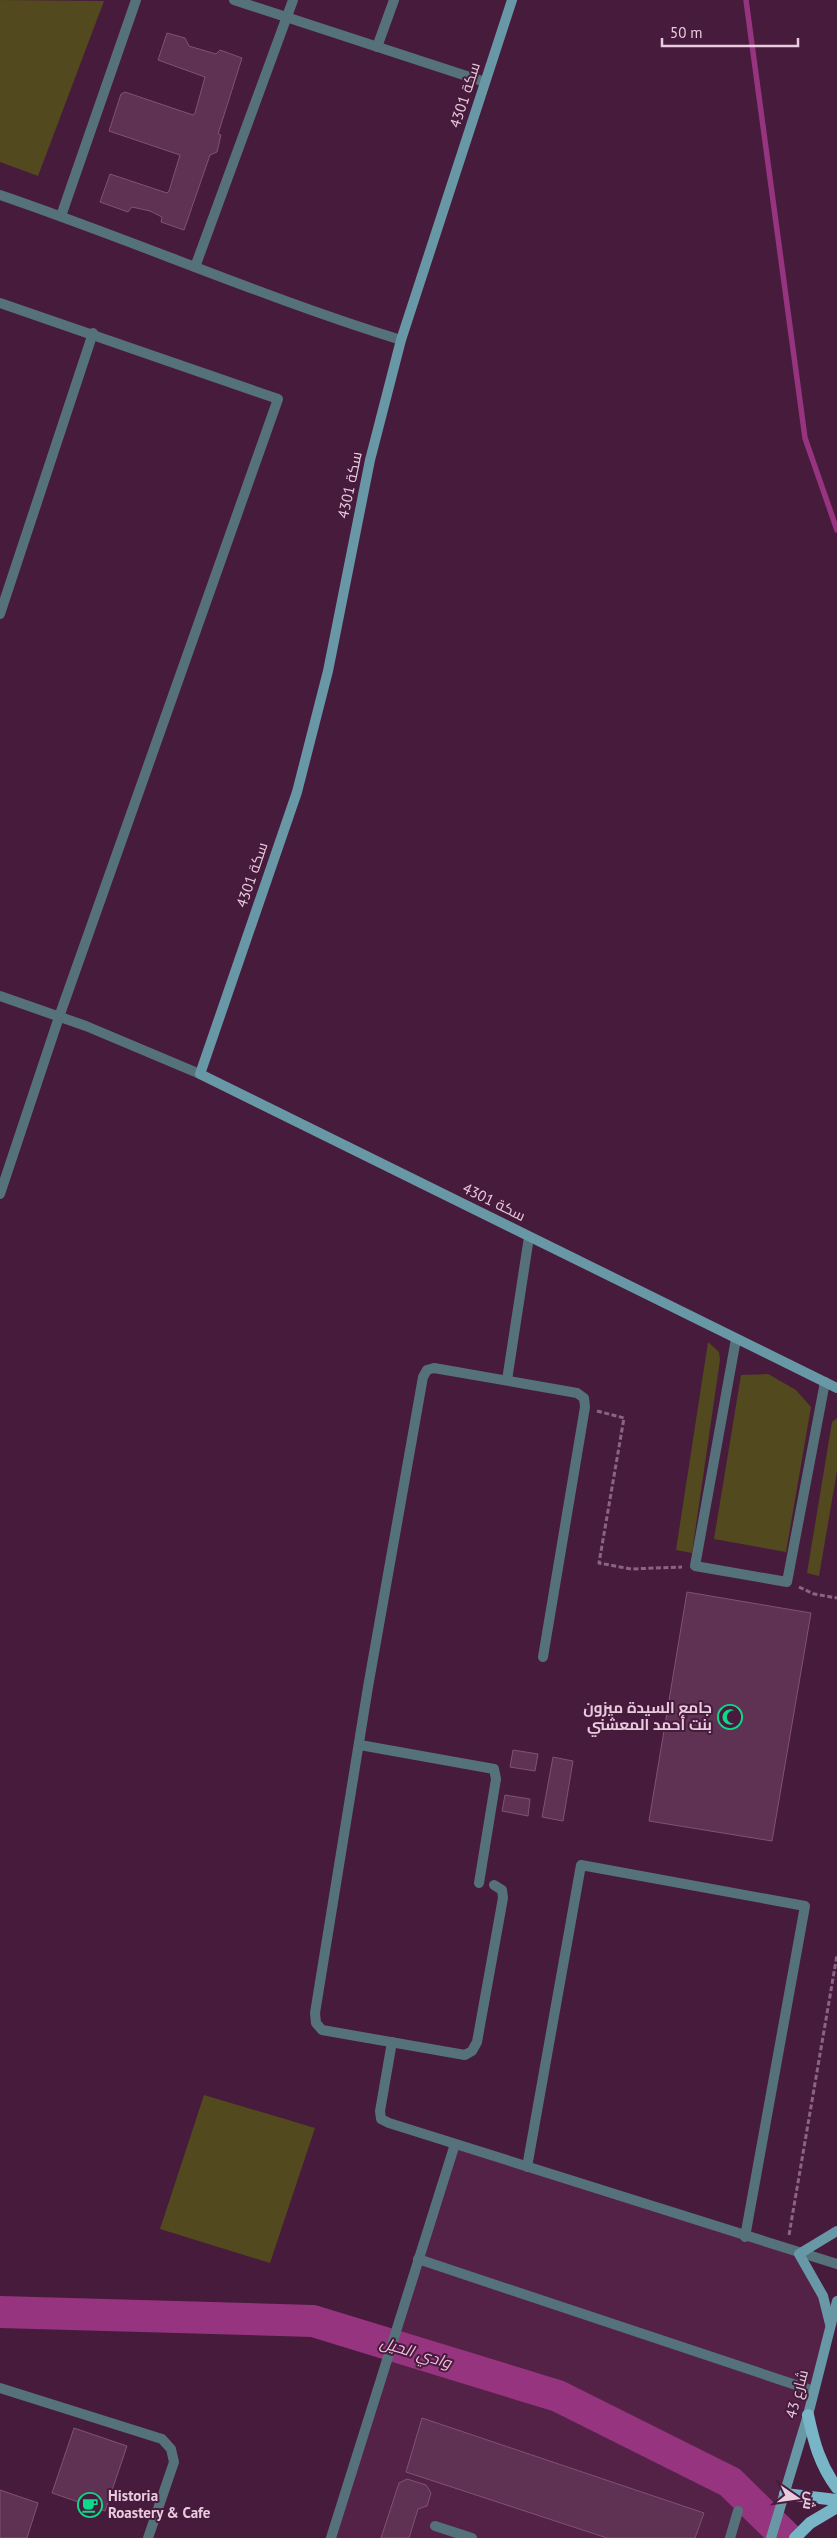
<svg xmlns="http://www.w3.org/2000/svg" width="837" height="2538" font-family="'PT Sans',Cairo,sans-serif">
<rect width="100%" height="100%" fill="#471b3c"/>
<!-- built -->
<polygon fill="#542147" points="455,2144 799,2254 816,2282 830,2328 772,2538 331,2538"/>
<!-- green -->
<g fill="#52491e">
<polygon points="0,0 104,1 38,176 0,162"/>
<polygon points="708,1342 719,1352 720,1360 692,1553 676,1550"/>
<polygon points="768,1374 796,1390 811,1407 786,1552 714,1539 741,1375"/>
<polygon points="837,1418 837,1471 819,1576 807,1573 832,1422"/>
<polygon points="204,2095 315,2128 270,2263 160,2229"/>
</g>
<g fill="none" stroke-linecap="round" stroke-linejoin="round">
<!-- stream -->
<polyline stroke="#96347f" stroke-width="5.5" points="746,0 805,438 837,530"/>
<!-- river -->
<polyline stroke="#96347f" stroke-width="32" points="0,2312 313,2321 558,2396 730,2482 787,2538"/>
</g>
<!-- building -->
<g fill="#5f3152" stroke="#825173">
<polygon points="167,33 185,38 189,46 216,54 220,50 242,58 218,134 221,135 217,152 210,155 184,230 161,222 162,217 150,211 132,207 128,212 100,202 110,174 167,193 169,191 180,155 109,131 121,94 125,92 193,115 195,113 205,77 158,60"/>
<polygon points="687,1592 811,1613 772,1841 649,1821"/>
<polygon points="513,1750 538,1754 535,1771 510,1767"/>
<polygon points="553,1757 573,1761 563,1821 542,1817"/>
<polygon points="505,1795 530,1799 528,1816 502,1811"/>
<polygon points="422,2418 704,2513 695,2538 607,2538 406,2472"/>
<polygon points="74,2428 127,2446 105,2511 52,2493"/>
<polygon points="407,2479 426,2485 431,2493 427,2506 418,2509 409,2538 381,2538 399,2483"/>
<polygon points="0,2490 38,2503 27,2538 0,2538"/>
</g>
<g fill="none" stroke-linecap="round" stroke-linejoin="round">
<!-- path -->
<g stroke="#8b6580" stroke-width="3" stroke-dasharray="5 2.5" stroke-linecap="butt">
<polyline points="597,1411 624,1418 599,1563 631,1569 682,1567"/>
<polyline points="799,1587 814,1594 837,1598"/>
<polyline points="789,2235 837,1955"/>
</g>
<!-- lane -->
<g stroke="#55727b" stroke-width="10">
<polyline points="507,1380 529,1237"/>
<polyline points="360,1745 494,1769 496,1779 479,1883"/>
<polyline points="494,1885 502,1890 503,1898 477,2042 472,2051 465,2055 322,2030 316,2023 315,2013 368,1687 423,1377 427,1370 434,1368 577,1393 584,1398 585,1407 543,1657"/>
<polyline points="392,2042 380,2111 381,2119 389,2123 837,2264"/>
<polyline points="527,2167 581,1865 805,1906 745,2237"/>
<polyline points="418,2259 814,2391"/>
<polyline points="435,2526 472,2538"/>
<polyline points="331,2538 455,2144"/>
<polyline points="730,2538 738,2511"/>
</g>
<!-- street -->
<g stroke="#55727b" stroke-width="10">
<polyline points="234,0 485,82"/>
<polyline points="377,47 394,0"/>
<path d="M0,195C135,241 265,298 401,340"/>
<polyline points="61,216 136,0"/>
<polyline points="195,267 293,0"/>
<polyline points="0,303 278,399 59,1017 0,1194"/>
<polyline points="0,614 93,333"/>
<polyline points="0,996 86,1026 200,1074"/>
<polyline points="736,1339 695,1566 787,1582 825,1382"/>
<polyline points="0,2388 162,2439 171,2449 174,2462 148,2538"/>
</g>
<!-- secondary -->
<g stroke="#6898a6" stroke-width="10">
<polyline points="512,0 401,340 370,460 328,671 297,792 200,1074 837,1388"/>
<polyline points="830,2324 823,2296 799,2254 837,2231"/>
<polyline points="771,2538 808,2415 837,2301"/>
</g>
<!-- primary -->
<g stroke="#77b5c7" stroke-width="12">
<path d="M808,2415C814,2443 820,2465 837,2488"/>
<polyline points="785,2494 837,2500"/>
<polyline points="795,2538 810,2523 837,2507"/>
</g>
</g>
<!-- icons -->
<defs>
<symbol id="mosque-ring" viewBox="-11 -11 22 22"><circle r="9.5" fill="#471b3c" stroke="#0dd98a" stroke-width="1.5"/><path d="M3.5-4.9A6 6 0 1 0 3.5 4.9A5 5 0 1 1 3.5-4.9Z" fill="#0dd98a"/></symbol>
<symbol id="cafe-ring" viewBox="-11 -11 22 22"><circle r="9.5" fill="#471b3c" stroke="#0dd98a" stroke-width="1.5"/><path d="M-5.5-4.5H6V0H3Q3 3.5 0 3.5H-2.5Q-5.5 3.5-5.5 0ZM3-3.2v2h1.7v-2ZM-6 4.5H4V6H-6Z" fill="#0dd98a"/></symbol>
</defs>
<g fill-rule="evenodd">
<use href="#mosque-ring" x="716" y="1703" width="28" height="28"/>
<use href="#cafe-ring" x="76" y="2491" width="28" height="28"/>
</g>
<g text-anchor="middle" stroke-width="4" stroke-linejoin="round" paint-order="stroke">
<!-- street labels -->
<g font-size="15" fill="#e8cbde" stroke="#471b3c">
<text transform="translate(465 95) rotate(-72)" y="5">سكة 4301</text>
<text transform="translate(350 485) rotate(-78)" y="5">سكة 4301</text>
<text transform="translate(252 875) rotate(-71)" y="5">سكة 4301</text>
<text transform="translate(494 1202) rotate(26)" y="5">سكة 4301</text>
<text transform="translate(797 2394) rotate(-75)" y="5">شارع 43</text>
</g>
<!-- poi labels -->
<g font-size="15" font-weight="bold" fill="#e8cbde" stroke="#471b3c" text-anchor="end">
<text x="712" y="1713">جامع السيدة ميزون<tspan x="712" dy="17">بنت أحمد المعشني</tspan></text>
<text x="108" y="2501" text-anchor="start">Historia<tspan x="108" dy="17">Roastery &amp; Cafe</tspan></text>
</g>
<!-- water labels -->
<g font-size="16" font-style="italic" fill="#f2bee1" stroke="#471b3c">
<text transform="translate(416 2352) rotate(17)" y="6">وادي الحيل</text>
</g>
</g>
<!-- north arrow -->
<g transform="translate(797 2498) rotate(103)" stroke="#471b3c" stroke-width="4" paint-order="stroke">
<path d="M0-4L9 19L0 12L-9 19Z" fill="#e8cbde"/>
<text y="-8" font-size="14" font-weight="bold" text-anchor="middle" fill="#e8cbde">ش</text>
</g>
<!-- scale -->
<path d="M662 38v8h136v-8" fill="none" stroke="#e8cbde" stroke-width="2.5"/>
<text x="670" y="38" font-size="15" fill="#e8cbde" stroke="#471b3c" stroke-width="4" paint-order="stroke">50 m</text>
</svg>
